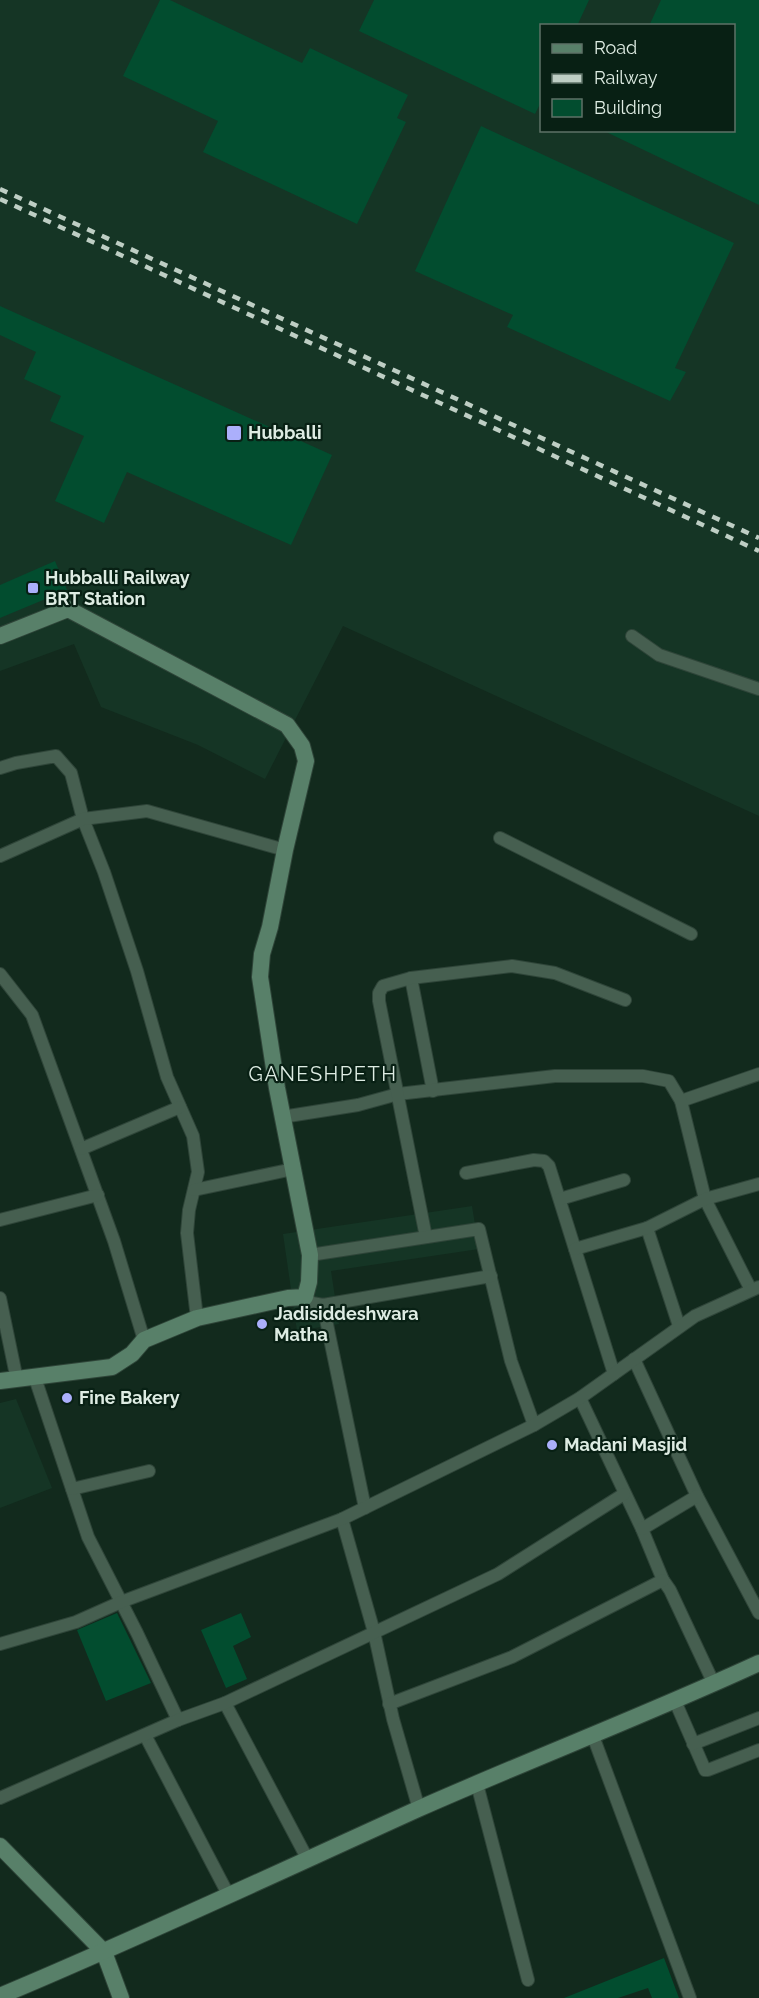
<svg xmlns="http://www.w3.org/2000/svg" width="759" height="1998" font-family="Raleway,sans-serif">
<rect width="100%" height="100%" fill="#122a1d"/>
<!-- built -->
<g fill="#153525" fill-rule="evenodd">
<path d="M0,0H759V816L343,626L265,779L198,745L101,707L74,644L0,671ZM542,26H734V130H542Z"/>
<polygon points="472,1206 479,1249 331,1271 339,1324 297,1331 283,1234"/>
<polygon points="16,1399 52,1488 0,1508 0,1403"/>
</g>
<!-- building -->
<g fill="#024d2f">
<polygon points="160,0 170,0 302,63 310,48 408,95 397,118 406,122 357,224 203,152 218,121 123,76"/>
<polygon points="374,0 589,0 577,26 542,26 542,100 535,114 359,31"/>
<polygon points="661,0 759,0 759,205 602,130 734,130 734,26 649,26"/>
<polygon points="481,126 734,243 675,368 686,372 670,401 507,327 513,315 415,271"/>
<polygon points="0,306 332,455 291,545 127,472 104,523 55,501 84,436 50,421 61,396 24,379 36,352 0,335"/>
<polygon points="55,561 67,590 0,618 0,585"/>
<polygon points="117,1613 151,1683 106,1701 77,1630"/>
<polygon points="241,1613 251,1637 233,1646 247,1679 226,1688 201,1630"/>
<polygon points="664,1958 679,1998 652,1998 648,1988 618,1998 564,1998"/>
</g>
<g fill="none" stroke-linecap="round" stroke-linejoin="round">
<defs>
<g id="street">
<polyline points="632,636 659,655 759,689"/>
<polyline points="0,768 16,763 56,756 71,773 83,819 104,872 137,971 167,1077 193,1136 198,1172 189,1210 187,1233 197,1318"/>
<polyline points="500,838 691,934"/>
<polyline points="0,856 83,819 147,811 285,850"/>
<polyline points="0,974 32,1015 114,1241 144,1340"/>
<polyline points="411,978 433,1091"/>
<polyline points="681,1101 759,1074"/>
<polyline points="282,1117 358,1105 398,1094 555,1076 643,1076 669,1081 681,1101 705,1199 751,1290"/>
<polyline points="81,1149 180,1107"/>
<polyline points="466,1173 534,1160 544,1161 549,1166 614,1374"/>
<polyline points="194,1190 293,1169"/>
<polyline points="560,1199 624,1180"/>
<polyline points="0,1220 98,1195"/>
<polyline points="647,1228 679,1326"/>
<polyline points="426,1237 379,1001 379,993 383,986 411,978 512,966 555,973 625,1000"/>
<polyline points="575,1249 647,1228 705,1199 759,1184"/>
<polyline points="310,1255 479,1229 511,1361 534,1425"/>
<polyline points="305,1297 312,1303 323,1305 491,1276"/>
<polyline points="0,1298 17,1380"/>
<polyline points="323,1305 365,1508"/>
<polyline points="634,1359 697,1496 759,1613"/>
<polyline points="35,1378 88,1537 137,1633 178,1720"/>
<polyline points="580,1398 642,1529 663,1580 670,1590 714,1684"/>
<polyline points="72,1489 149,1471"/>
<polyline points="342,1519 374,1632 393,1719 419,1809"/>
<polyline points="642,1529 697,1496"/>
<polyline points="0,1644 76,1622 121,1602 342,1519 534,1425 580,1398 695,1316 759,1287"/>
<polyline points="675,1701 705,1770 708,1770 759,1750"/>
<polyline points="225,1703 308,1860"/>
<polyline points="389,1704 512,1657 663,1580"/>
<polyline points="145,1735 229,1896"/>
<polyline points="593,1736 690,1998"/>
<polyline points="693,1744 759,1718"/>
<polyline points="477,1784 528,1980"/>
<polyline points="0,1798 178,1720 225,1703 498,1574 624,1494"/>
</g>
<g id="secondary">
<polyline points="0,636 68,609 287,725 302,746 306,761 285,850 270,927 262,954 260,977 277,1088 310,1255 309,1282 305,1297 288,1298 197,1318 144,1340 132,1354 112,1367 0,1381"/>
<polyline points="0,1846 104,1952 121,1998"/>
<path d="M0,1996C141,1937 279,1872 418,1809C531,1759 646,1715 759,1663"/>
</g>
</defs>
<!-- street casing -->
<use href="#street" stroke="#2f4539" stroke-width="14"/>
<!-- secondary casing -->
<use href="#secondary" stroke="#2f4539" stroke-width="18"/>
<!-- street -->
<use href="#street" stroke="#465f50" stroke-width="12"/>
<!-- secondary -->
<use href="#secondary" stroke="#588069" stroke-width="16"/>
<!-- rail -->
<g stroke="#becec4" stroke-width="4.5" stroke-dasharray="8 8" stroke-linecap="butt">
<polyline points="0,189 759,538"/>
<polyline points="0,199 759,551"/>
</g>
</g>
<!-- markers -->
<g fill="#abaffb" stroke="#082014" stroke-width="2">
<rect x="226" y="425" width="16" height="16" rx="3"/>
<rect x="27" y="582" width="12" height="12" rx="3"/>
<circle cx="262" cy="1324" r="6"/>
<circle cx="67" cy="1398" r="6"/>
<circle cx="552" cy="1445" r="6"/>
</g>
<g text-anchor="middle" stroke-width="4.5" stroke-linejoin="round" paint-order="stroke">
<!-- poi labels -->
<g font-size="18" font-weight="bold" fill="#deece3" stroke="#082014" text-anchor="start">
<text x="248" y="439">Hubballi</text>
<text x="45" y="584">Hubballi Railway<tspan x="45" dy="21">BRT Station</tspan></text>
<text x="274" y="1320">Jadisiddeshwara<tspan x="274" dy="21">Matha</tspan></text>
<text x="79" y="1404">Fine Bakery</text>
<text x="564" y="1451">Madani Masjid</text>
</g>
<!-- neighbourhood labels -->
<g font-size="20" letter-spacing="1.5" fill="#deece3" stroke="#082014">
<text x="323" y="1081">GANESHPETH</text>
</g>
</g>
<!-- legend -->
<rect x="540" y="24" width="195" height="108" fill="#082014" stroke="#5e7267" stroke-width="1.5"/>
<rect x="552" y="44" width="30" height="9" fill="#588069" stroke="#5e7267" stroke-width="1.5"/>
<text x="594" y="54" font-size="18" fill="#deece3">Road</text>
<rect x="552" y="74" width="30" height="9" fill="#becec4" stroke="#5e7267" stroke-width="1.5"/>
<text x="594" y="84" font-size="18" fill="#deece3">Railway</text>
<rect x="552" y="99" width="30" height="18" fill="#024d2f" stroke="#5e7267" stroke-width="1.5"/>
<text x="594" y="114" font-size="18" fill="#deece3">Building</text>
</svg>
